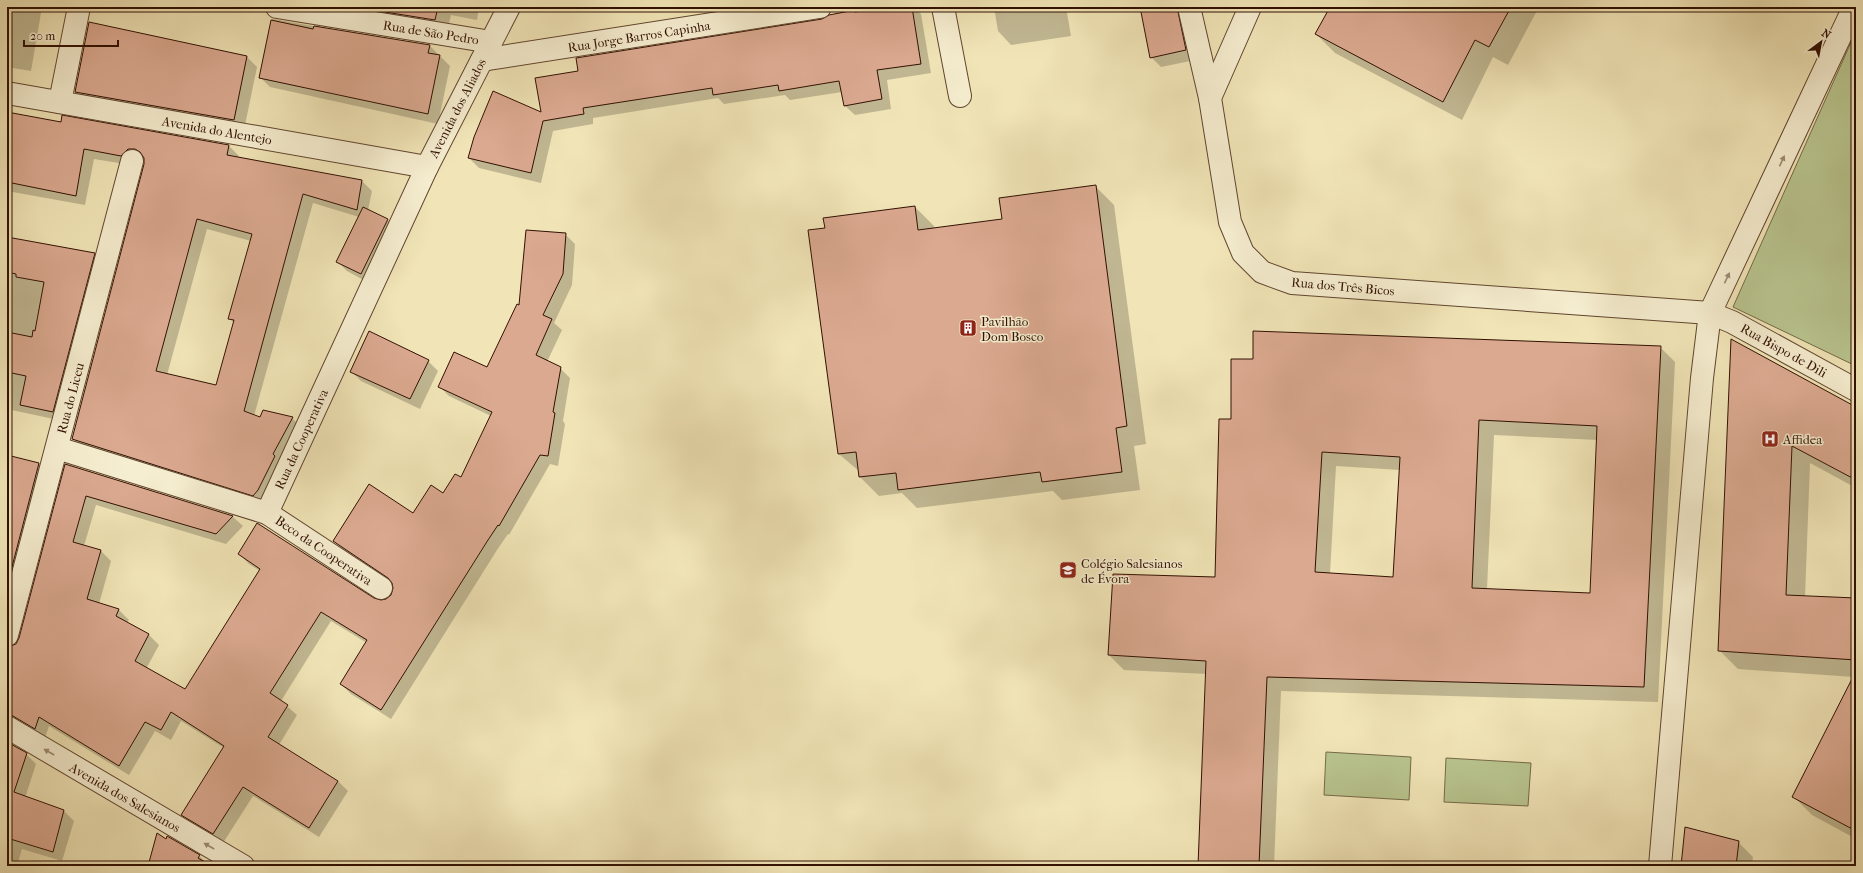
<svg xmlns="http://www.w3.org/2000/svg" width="1863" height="873" font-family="'IM FELL French Canon',serif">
<rect width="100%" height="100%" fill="#f1e5b7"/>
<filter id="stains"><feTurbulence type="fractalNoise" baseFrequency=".005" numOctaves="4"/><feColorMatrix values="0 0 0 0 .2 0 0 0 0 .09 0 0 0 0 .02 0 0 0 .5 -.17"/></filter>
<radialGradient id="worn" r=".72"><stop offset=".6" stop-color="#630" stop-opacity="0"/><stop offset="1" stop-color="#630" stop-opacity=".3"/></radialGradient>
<!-- green -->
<g fill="#b9c58f" stroke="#756a48">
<polygon points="1856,31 1856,366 1733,307"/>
<polygon points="1326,752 1411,757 1409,800 1324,795"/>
<polygon points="1446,758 1531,763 1528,806 1444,802"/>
</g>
<!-- shadow -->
<g fill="#0003" fill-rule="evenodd">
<polygon points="7,7 42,7 31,71 7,67"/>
<polygon points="289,7 479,7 477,20 451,15 447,32"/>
<polygon points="570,7 597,7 574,11"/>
<polygon points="601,7 618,7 603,9"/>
<polygon points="894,7 914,7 921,14 931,73 887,80 891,109 855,115 844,105 842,92 790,100 785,95 724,104 718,98 593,118 593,124 553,131 541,183 479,168 469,158 542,113 579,72 822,20 855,11 856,13"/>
<polygon points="994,7 1066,7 1071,36 1011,45 998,31"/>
<polygon points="1141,7 1190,7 1195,60 1161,67 1151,57"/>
<polygon points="1229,7 1247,7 1244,13"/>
<polygon points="1331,7 1539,7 1508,65 1493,57 1462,120 1335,53 1316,34"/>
<polygon points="272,19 430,46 450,66 438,124 270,87 260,77"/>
<polygon points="90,23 247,57 257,67 244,130 86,102 76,92"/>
<path d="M7,113L62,123L229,146L239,156L238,158L362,181L372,191L368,210L388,220L398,230L371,284L347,271L337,261L359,217L313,203L254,416L260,418H292L302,428L263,505L83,449L73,439L145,164V159L139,158L131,165L94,159L85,205L7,191ZM207,229L251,241L229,318L234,323L217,386L167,375Z"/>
<polygon points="1095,186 1114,205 1146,444 1134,446 1140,490 1062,500 1053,491 917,508 902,493 879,496 860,477 860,472 839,454 809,231 826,228 915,207 934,226 934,229 1003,220"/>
<polygon points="565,234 575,244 572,285 554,323 562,330 547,362 560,368 570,378 563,421 565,424 558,466 550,464 509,535 508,534 497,550 391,719 351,694 341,684 367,643 331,621 281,701 297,715 279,745 338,781 348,791 319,837 253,796 223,843 192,824 182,815 224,748 181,721 171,740 155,731 129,775 49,726 45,738 7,729 7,648 16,645 20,639 66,465 233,517 243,526 226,544 96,505 84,546 101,551 111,561 99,604 119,610 129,620 127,623 149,635 159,645 146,669 185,690 260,571 249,564 239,554 374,599 381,601 387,600 392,596 394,588 394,584 344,551 334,541 414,514 444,495 461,479 491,416 449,396 439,386 488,369 520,306"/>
<polygon points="7,238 94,254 104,264 63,421 7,409"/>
<polygon points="1732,341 1856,408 1856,488 1810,463 1805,597 1856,599 1856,839 1812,815 1793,796 1854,677 1738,669 1719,650"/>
<path d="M1660,347L1675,362L1658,702L1281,691L1274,866H1199L1207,674L1124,670L1109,655L1216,578L1232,420ZM1494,435L1598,440L1591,594L1487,589ZM1336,466L1400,470L1394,578L1330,574Z"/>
<polygon points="428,361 438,371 420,409 361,381 351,371"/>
<polygon points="7,456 39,464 49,474 7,632"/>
<polygon points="7,742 26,754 36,764 25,798 64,811 74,821 62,861 22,849 17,866 7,866"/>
<polygon points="168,837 199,856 210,866 149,866"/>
<polygon points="1738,842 1753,857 1752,866 1682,866"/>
</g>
<!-- building -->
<g fill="#dba990" stroke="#311002" fill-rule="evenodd">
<polygon points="354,7 438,7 435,20"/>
<polygon points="888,7 912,7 921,64 877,70 882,99 844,106 839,81 779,91 778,85 713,95 712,88 583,108 584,114 543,121 531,173 468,158 474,137 493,91 541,112 535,78 578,71 576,58 822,19 829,15 855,10 855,12"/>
<polygon points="1140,7 1177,7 1186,50 1150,58"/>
<polygon points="1330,7 1511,7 1489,47 1475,40 1443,102 1315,34"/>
<polygon points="271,20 313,29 314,26 430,45 428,53 440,55 428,114 259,78"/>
<polygon points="89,22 247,56 234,120 75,92"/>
<path d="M7,112L61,122L62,115L229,145L227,155L362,180L357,210L303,194L244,411L260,417L263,410L293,417L273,454L275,456L258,490L253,496L72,439L144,164V158L140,152L135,149H128L121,156L84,149L76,196L7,182ZM197,219L252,234L228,319L234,320L216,385L156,371Z"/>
<polygon points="1096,185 1127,426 1116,428 1122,472 1042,482 1040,472 898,490 896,473 859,477 856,452 838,454 808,230 825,228 823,218 915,206 918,230 1002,219 999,198"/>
<polygon points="363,207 388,219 361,274 336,262"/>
<polygon points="526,230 566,233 563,274 543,315 552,319 536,355 561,367 553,412 555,413 548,456 540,455 499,526 498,525 488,540 381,710 340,684 367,640 321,612 270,693 288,705 268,737 338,781 309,828 243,787 213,834 181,815 224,746 171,712 161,730 145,722 119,766 39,717 35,729 13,716 7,715 7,647 16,644 19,638 65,464 233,516 216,534 86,496 73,542 101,550 87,599 119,609 116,616 149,634 135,661 185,689 260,569 238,554 257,523 374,598 381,600 386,599 391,595 393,588 392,583 388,578 333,541 369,484 413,513 431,485 443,493 455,474 461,477 492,412 438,387 454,352 487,367 517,304 519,305"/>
<polygon points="7,237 95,253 53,412 20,405 26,376 7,372 7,332 32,337 33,330 35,331 44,282 16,277 16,274 7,272"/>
<polygon points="369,331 429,360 410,399 350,372"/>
<path d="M1253,331L1661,346L1644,687L1267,677L1259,866H1198L1206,661L1108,655L1113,574L1215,577L1219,419H1231V359H1253ZM1479,420L1597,426L1590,593L1472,588ZM1322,452L1400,457L1393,577L1315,572Z"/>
<polygon points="1731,339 1856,407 1856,480 1792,446 1786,595 1856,598 1856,660 1718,651"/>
<polygon points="7,455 39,463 7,586"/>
<polygon points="1856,671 1856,831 1792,797"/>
<polygon points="7,742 27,753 14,792 64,810 53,852 7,838"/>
<polygon points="1685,827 1739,841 1736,866 1681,866"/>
<polygon points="157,833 166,839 167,836 200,855 198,858 212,866 148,866"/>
</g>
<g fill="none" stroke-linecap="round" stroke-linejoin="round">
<defs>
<g id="minor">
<polyline points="277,7 491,42"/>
<polyline points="943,7 960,96"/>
<polyline points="1189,7 1210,98"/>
<polyline points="1250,7 1210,98 1230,222 1243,253 1262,272 1292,283 1710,313 1732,322 1856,390"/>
<polyline points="482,60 820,7"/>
<polyline points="7,93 427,167"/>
<polyline points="60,102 79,7"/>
<polyline points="57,448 267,513 427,167 509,7"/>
<polyline points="267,513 381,588"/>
<polyline points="7,635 132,161"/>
<polyline points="7,727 243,866"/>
<polyline points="1660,866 1702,378 1710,313 1854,7"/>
</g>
</defs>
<!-- minor casing -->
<use href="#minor" stroke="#61452f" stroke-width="24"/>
<!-- minor -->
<use href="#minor" stroke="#f6eed0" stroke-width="22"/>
</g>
<!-- one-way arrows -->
<defs><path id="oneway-solid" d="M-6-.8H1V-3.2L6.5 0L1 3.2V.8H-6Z"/></defs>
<g fill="#9d8a73">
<use href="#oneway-solid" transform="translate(1782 161) rotate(-65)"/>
<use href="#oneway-solid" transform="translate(1727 278) rotate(-65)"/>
<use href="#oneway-solid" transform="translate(49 752) rotate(-150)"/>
<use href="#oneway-solid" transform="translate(209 846) rotate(-150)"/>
</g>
<!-- icons -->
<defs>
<symbol id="building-square" viewBox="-11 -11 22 22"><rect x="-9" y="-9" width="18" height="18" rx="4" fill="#8f2418" stroke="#f6eed0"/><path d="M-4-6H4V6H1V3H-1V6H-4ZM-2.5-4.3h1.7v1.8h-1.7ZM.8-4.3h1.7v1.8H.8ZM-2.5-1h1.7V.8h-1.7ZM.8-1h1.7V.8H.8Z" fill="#fff"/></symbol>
<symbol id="hospital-square" viewBox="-11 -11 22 22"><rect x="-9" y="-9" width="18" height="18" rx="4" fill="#8f2418" stroke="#f6eed0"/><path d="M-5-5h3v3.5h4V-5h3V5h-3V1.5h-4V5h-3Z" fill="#fff"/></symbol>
<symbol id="school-square" viewBox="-11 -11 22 22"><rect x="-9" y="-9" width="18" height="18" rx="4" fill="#8f2418" stroke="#f6eed0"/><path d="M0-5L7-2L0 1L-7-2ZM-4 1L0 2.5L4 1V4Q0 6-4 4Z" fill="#fff"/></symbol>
</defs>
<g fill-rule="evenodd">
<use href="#building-square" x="958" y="318" width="20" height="20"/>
<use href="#hospital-square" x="1760" y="429" width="20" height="20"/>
<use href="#school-square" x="1058" y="560" width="20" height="20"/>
</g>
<g text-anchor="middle" stroke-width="3" stroke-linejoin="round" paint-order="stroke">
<!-- street labels -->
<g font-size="13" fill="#311002" stroke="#f6eed0">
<text transform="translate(431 32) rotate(9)" y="5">Rua de São Pedro</text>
<text transform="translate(639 36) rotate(-9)" y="5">Rua Jorge Barros Capinha</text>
<text transform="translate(457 108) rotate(-63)" y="5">Avenida dos Aliados</text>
<text transform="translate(217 130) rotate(10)" y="5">Avenida do Alentejo</text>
<text transform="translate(1343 286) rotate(5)" y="5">Rua dos Três Bicos</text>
<text transform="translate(1784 350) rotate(29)" y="5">Rua Bispo de Dili</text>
<text transform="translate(70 398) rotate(-75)" y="5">Rua do Liceu</text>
<text transform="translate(301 439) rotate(-65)" y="5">Rua da Cooperativa</text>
<text transform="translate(324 550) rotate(34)" y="5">Beco da Cooperativa</text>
<text transform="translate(125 797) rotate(30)" y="5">Avenida dos Salesianos</text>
</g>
<!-- poi labels -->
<g font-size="13" fill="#311002" stroke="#f6eed0" text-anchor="start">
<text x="981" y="326">Pavilhão<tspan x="981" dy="15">Dom Bosco</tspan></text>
<text x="1783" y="444">Affidea</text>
<text x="1081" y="568">Colégio Salesianos<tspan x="1081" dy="15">de Évora</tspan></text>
</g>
</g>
<!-- margin -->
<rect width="1863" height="873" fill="none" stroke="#f1e5b7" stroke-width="24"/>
<rect x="8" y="8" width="1847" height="857" fill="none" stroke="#311002" stroke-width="2"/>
<rect x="12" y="12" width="1839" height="849" fill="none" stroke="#311002"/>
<!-- north arrow -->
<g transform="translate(1821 42) rotate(32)" stroke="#f6eed0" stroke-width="3" paint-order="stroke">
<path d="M0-3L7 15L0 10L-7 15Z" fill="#311002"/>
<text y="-6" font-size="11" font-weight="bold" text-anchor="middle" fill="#311002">N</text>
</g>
<!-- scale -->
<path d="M24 40v6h94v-6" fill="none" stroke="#311002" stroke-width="2"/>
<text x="30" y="40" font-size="12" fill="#311002" stroke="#f6eed0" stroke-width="3" paint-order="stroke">20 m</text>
<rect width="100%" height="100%" filter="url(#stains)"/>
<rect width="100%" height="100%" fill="url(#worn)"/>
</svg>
